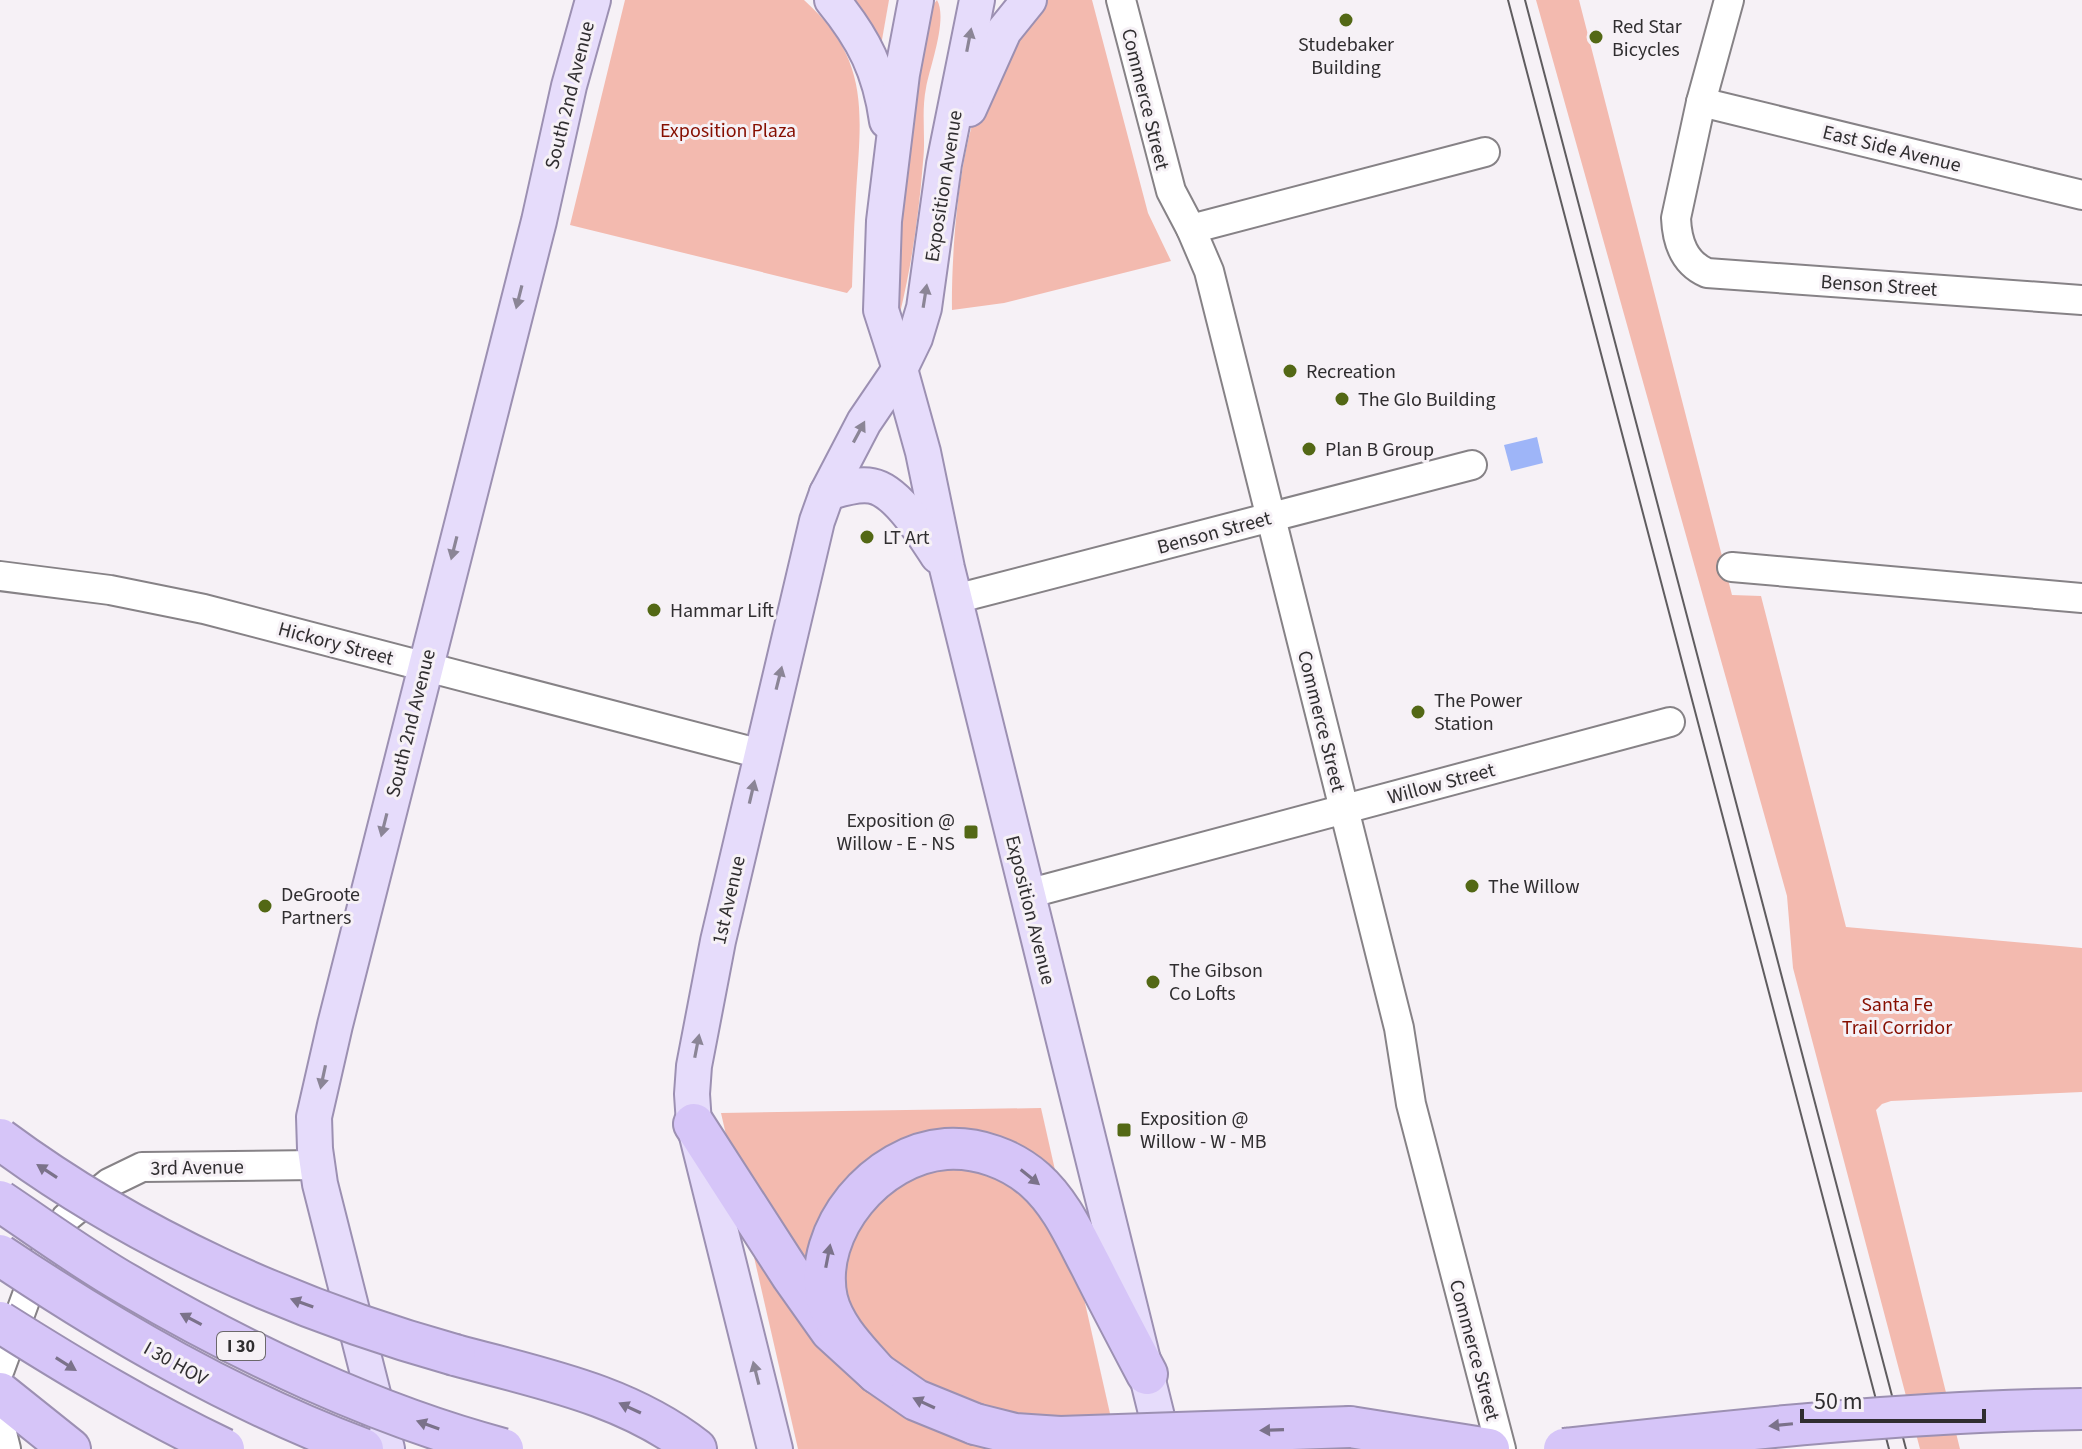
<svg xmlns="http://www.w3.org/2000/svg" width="2082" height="1449" font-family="'Source Sans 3',sans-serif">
<rect width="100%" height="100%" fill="#f6f1f6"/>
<!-- green -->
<g fill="#f3baaf">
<path d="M625,0H804C871,60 861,113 856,194C854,225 853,256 852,287L847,293L570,225Z"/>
<polygon points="845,0 889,0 880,51"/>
<path d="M937,0C948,19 930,66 926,88C921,113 926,137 923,162C919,213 912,263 900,313H898L901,190L929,10Z"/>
<path d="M1047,0H1092L1148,213L1171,261L1004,303L952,310C951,256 959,143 983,96C999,65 1020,36 1039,7Z"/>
<polygon points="1536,0 1579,0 1732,595 1761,596 1846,927 2082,948 2082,1092 1891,1101 1882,1104 1876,1110 1960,1449 1920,1449 1793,968 1787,896"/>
<polygon points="1041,1108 1118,1449 798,1449 721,1113"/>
</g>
<!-- water -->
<polygon fill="#9eb5f8" points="1537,437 1543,463 1511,471 1504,445"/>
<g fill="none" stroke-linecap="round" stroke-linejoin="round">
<defs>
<g id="minor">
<polyline points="1121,0 1171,191 1191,229 1209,271 1399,1028 1411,1104 1501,1449"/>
<path d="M1729,0L1701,102L1676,218C1677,242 1684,263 1707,273L2082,300"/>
<polyline points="1701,102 2082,195"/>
<polyline points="1191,229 1485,152"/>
<polyline points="1732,567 2082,598"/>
<polyline points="0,576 110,590 204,609 761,754"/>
<polyline points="955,599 1472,465"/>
<polyline points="1027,894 1670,722"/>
<polyline points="0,1369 35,1273 66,1218 109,1183 142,1167 317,1165"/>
<polyline points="0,1425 6,1449"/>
</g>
<g id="major">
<path d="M832,0C864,39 880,71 887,121"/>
<polyline points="916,0 902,74 884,221 881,310 900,369 923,452 947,568 1165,1449"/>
<polyline points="969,109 1004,31 1029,0"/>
<path d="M827,493C841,489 858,483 872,486C898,491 924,535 938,556"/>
<polyline points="387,1449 320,1184 315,1149 314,1117 335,1025 539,221 569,86 593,0"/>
<polyline points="775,1449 694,1124 692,1094 694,1066 718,941 817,521 827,493 864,422 900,369 915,338 924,308 944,164 977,0"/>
</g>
<g id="highway">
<polyline points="694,1124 792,1276 831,1331 877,1373 916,1400 975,1424"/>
<path d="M455,1355C539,1378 626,1394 696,1449"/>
<path d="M877,1373C858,1351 834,1328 827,1299C812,1230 877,1154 946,1149C978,1147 1011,1159 1035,1180C1061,1203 1075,1236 1091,1266C1109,1302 1128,1338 1147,1374"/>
<polyline points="0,1393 70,1449"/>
<polyline points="1350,1427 1489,1449"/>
</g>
</defs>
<!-- minor casing -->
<use href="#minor" stroke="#868286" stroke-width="32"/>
<!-- major casing -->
<use href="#major" stroke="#9c90b2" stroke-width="38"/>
<!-- highway casing -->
<use href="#highway" stroke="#9c90b2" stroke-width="44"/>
<!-- minor -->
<use href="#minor" stroke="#fff" stroke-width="28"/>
<!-- major -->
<use href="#major" stroke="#e6dcfb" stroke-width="34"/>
<!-- highway -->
<use href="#highway" stroke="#d6c5f8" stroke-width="40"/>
<!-- tram -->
<g stroke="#5f5c5f" stroke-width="2">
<polyline points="1508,0 1889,1449"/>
<polyline points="1525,0 1906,1449"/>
</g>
<defs>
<g id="highway-bridge">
<path d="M0,1139C135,1239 294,1310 455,1355"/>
<path d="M0,1201C42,1229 84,1260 128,1285C242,1352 375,1415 503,1449"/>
<path d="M0,1255C115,1332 233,1400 363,1449"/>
<path d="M0,1322C73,1368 146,1412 224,1449"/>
<polyline points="975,1424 1015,1434 1060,1437 1350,1427"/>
<path d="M1564,1449C1737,1430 1908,1411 2082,1409"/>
</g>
</defs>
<!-- highway-bridge casing -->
<use href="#highway-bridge" stroke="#9c90b2" stroke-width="44" stroke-linecap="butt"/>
<!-- highway-bridge -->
<use href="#highway-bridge" stroke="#d6c5f8" stroke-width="40"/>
</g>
<!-- one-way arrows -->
<defs><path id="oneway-solid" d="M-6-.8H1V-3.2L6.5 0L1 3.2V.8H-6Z" transform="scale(2)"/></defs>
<g fill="#8b8596">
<use href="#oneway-solid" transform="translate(969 40) rotate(-79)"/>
<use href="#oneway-solid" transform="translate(925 296) rotate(-81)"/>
<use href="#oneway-solid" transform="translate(519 297) rotate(104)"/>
<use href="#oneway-solid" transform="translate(859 432) rotate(-62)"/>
<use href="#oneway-solid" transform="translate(454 548) rotate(104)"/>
<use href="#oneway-solid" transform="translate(779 678) rotate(-76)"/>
<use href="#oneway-solid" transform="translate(752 792) rotate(-77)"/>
<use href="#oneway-solid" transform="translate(384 825) rotate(104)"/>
<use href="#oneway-solid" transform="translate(697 1046) rotate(-79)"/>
<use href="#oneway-solid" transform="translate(323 1077) rotate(102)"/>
<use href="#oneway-solid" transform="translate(756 1373) rotate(-104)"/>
</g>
<g fill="#7b728a">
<use href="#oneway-solid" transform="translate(47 1171) rotate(-147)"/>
<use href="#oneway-solid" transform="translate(1030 1177) rotate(39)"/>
<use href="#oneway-solid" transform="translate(828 1256) rotate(-79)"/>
<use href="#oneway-solid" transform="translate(302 1303) rotate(-160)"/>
<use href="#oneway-solid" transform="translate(191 1319) rotate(-152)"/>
<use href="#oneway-solid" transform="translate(66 1364) rotate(32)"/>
<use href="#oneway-solid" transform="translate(924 1403) rotate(-155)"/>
<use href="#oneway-solid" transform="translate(630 1408) rotate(-155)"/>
<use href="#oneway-solid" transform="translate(428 1425) rotate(-160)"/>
<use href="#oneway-solid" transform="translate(1781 1425) rotate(174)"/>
<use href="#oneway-solid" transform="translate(1272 1430) rotate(178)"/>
</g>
<!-- markers -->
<g fill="#536815" stroke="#f6f1f6" stroke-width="3">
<circle cx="1346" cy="20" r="8"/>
<circle cx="1596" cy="37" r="8"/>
<circle cx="1290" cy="371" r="8"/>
<circle cx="1342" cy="399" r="8"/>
<circle cx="1309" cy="449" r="8"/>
<circle cx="867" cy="537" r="8"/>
<circle cx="654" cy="610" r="8"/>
<circle cx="1418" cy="712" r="8"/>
<rect x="963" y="824" width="16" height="16" rx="4"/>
<circle cx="1472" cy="886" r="8"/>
<circle cx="265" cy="906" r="8"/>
<circle cx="1153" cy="982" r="8"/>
<rect x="1116" y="1122" width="16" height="16" rx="4"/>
</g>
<g text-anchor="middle" stroke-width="6" stroke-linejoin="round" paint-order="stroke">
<!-- shield labels -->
<rect fill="#f6f1f6" stroke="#6b686b" stroke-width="2" x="217" y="1332" width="48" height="28" rx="6"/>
<g font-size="18" font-weight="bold" fill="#302e30">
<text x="241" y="1352">I 30</text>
</g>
<!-- poi labels -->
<g font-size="20" fill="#302e30" stroke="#f6f1f6" text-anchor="start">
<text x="1612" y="33">Red Star<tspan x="1612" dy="23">Bicycles</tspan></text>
<text x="1346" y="51" text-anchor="middle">Studebaker<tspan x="1346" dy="23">Building</tspan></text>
<text x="1306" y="378">Recreation</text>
<text x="1358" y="406">The Glo Building</text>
<text x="1325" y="456">Plan B Group</text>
<text x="883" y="544">LT Art</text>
<text x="670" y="617">Hammar Lift</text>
<text x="1434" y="707">The Power<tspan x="1434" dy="23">Station</tspan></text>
<text x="955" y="827" text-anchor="end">Exposition @<tspan x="955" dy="23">Willow - E - NS</tspan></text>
<text x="1488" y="893">The Willow</text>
<text x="281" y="901">DeGroote<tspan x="281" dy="23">Partners</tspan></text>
<text x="1169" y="977">The Gibson<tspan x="1169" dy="23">Co Lofts</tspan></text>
<text x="1140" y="1125">Exposition @<tspan x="1140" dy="23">Willow - W - MB</tspan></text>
</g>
<!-- street labels -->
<g font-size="20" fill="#302e30" stroke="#f6f1f6">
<text transform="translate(569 95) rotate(-76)" y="7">South 2nd Avenue</text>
<text transform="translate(1146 99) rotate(76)" y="7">Commerce Street</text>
<text transform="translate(1892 148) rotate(14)" y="7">East Side Avenue</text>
<text transform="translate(943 186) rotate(-81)" y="7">Exposition Avenue</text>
<text transform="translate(1879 285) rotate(4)" y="7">Benson Street</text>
<text transform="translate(1214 532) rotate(-15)" y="7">Benson Street</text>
<text transform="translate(336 643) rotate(15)" y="7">Hickory Street</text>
<text transform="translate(1322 721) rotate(76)" y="7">Commerce Street</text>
<text transform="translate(410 723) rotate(-76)" y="7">South 2nd Avenue</text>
<text transform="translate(1441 783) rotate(-15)" y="7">Willow Street</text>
<text transform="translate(728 900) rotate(-77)" y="7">1st Avenue</text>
<text transform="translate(1031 910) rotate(76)" y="7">Exposition Avenue</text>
<text transform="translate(197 1167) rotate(-1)" y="7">3rd Avenue</text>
<text transform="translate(1475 1350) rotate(75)" y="7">Commerce Street</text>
<text transform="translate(176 1363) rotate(29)" y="7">I 30 HOV</text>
</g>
<!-- park labels -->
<g font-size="20" fill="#860e00" stroke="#f6f1f6">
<text x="728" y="137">Exposition Plaza</text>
<text x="1897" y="1011">Santa Fe<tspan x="1897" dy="23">Trail Corridor</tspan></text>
</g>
</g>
<!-- scale -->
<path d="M1802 1409v12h182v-12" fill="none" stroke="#302e30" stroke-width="4"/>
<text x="1814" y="1409" font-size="24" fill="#302e30" stroke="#f6f1f6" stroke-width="6" paint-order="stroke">50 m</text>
</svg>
